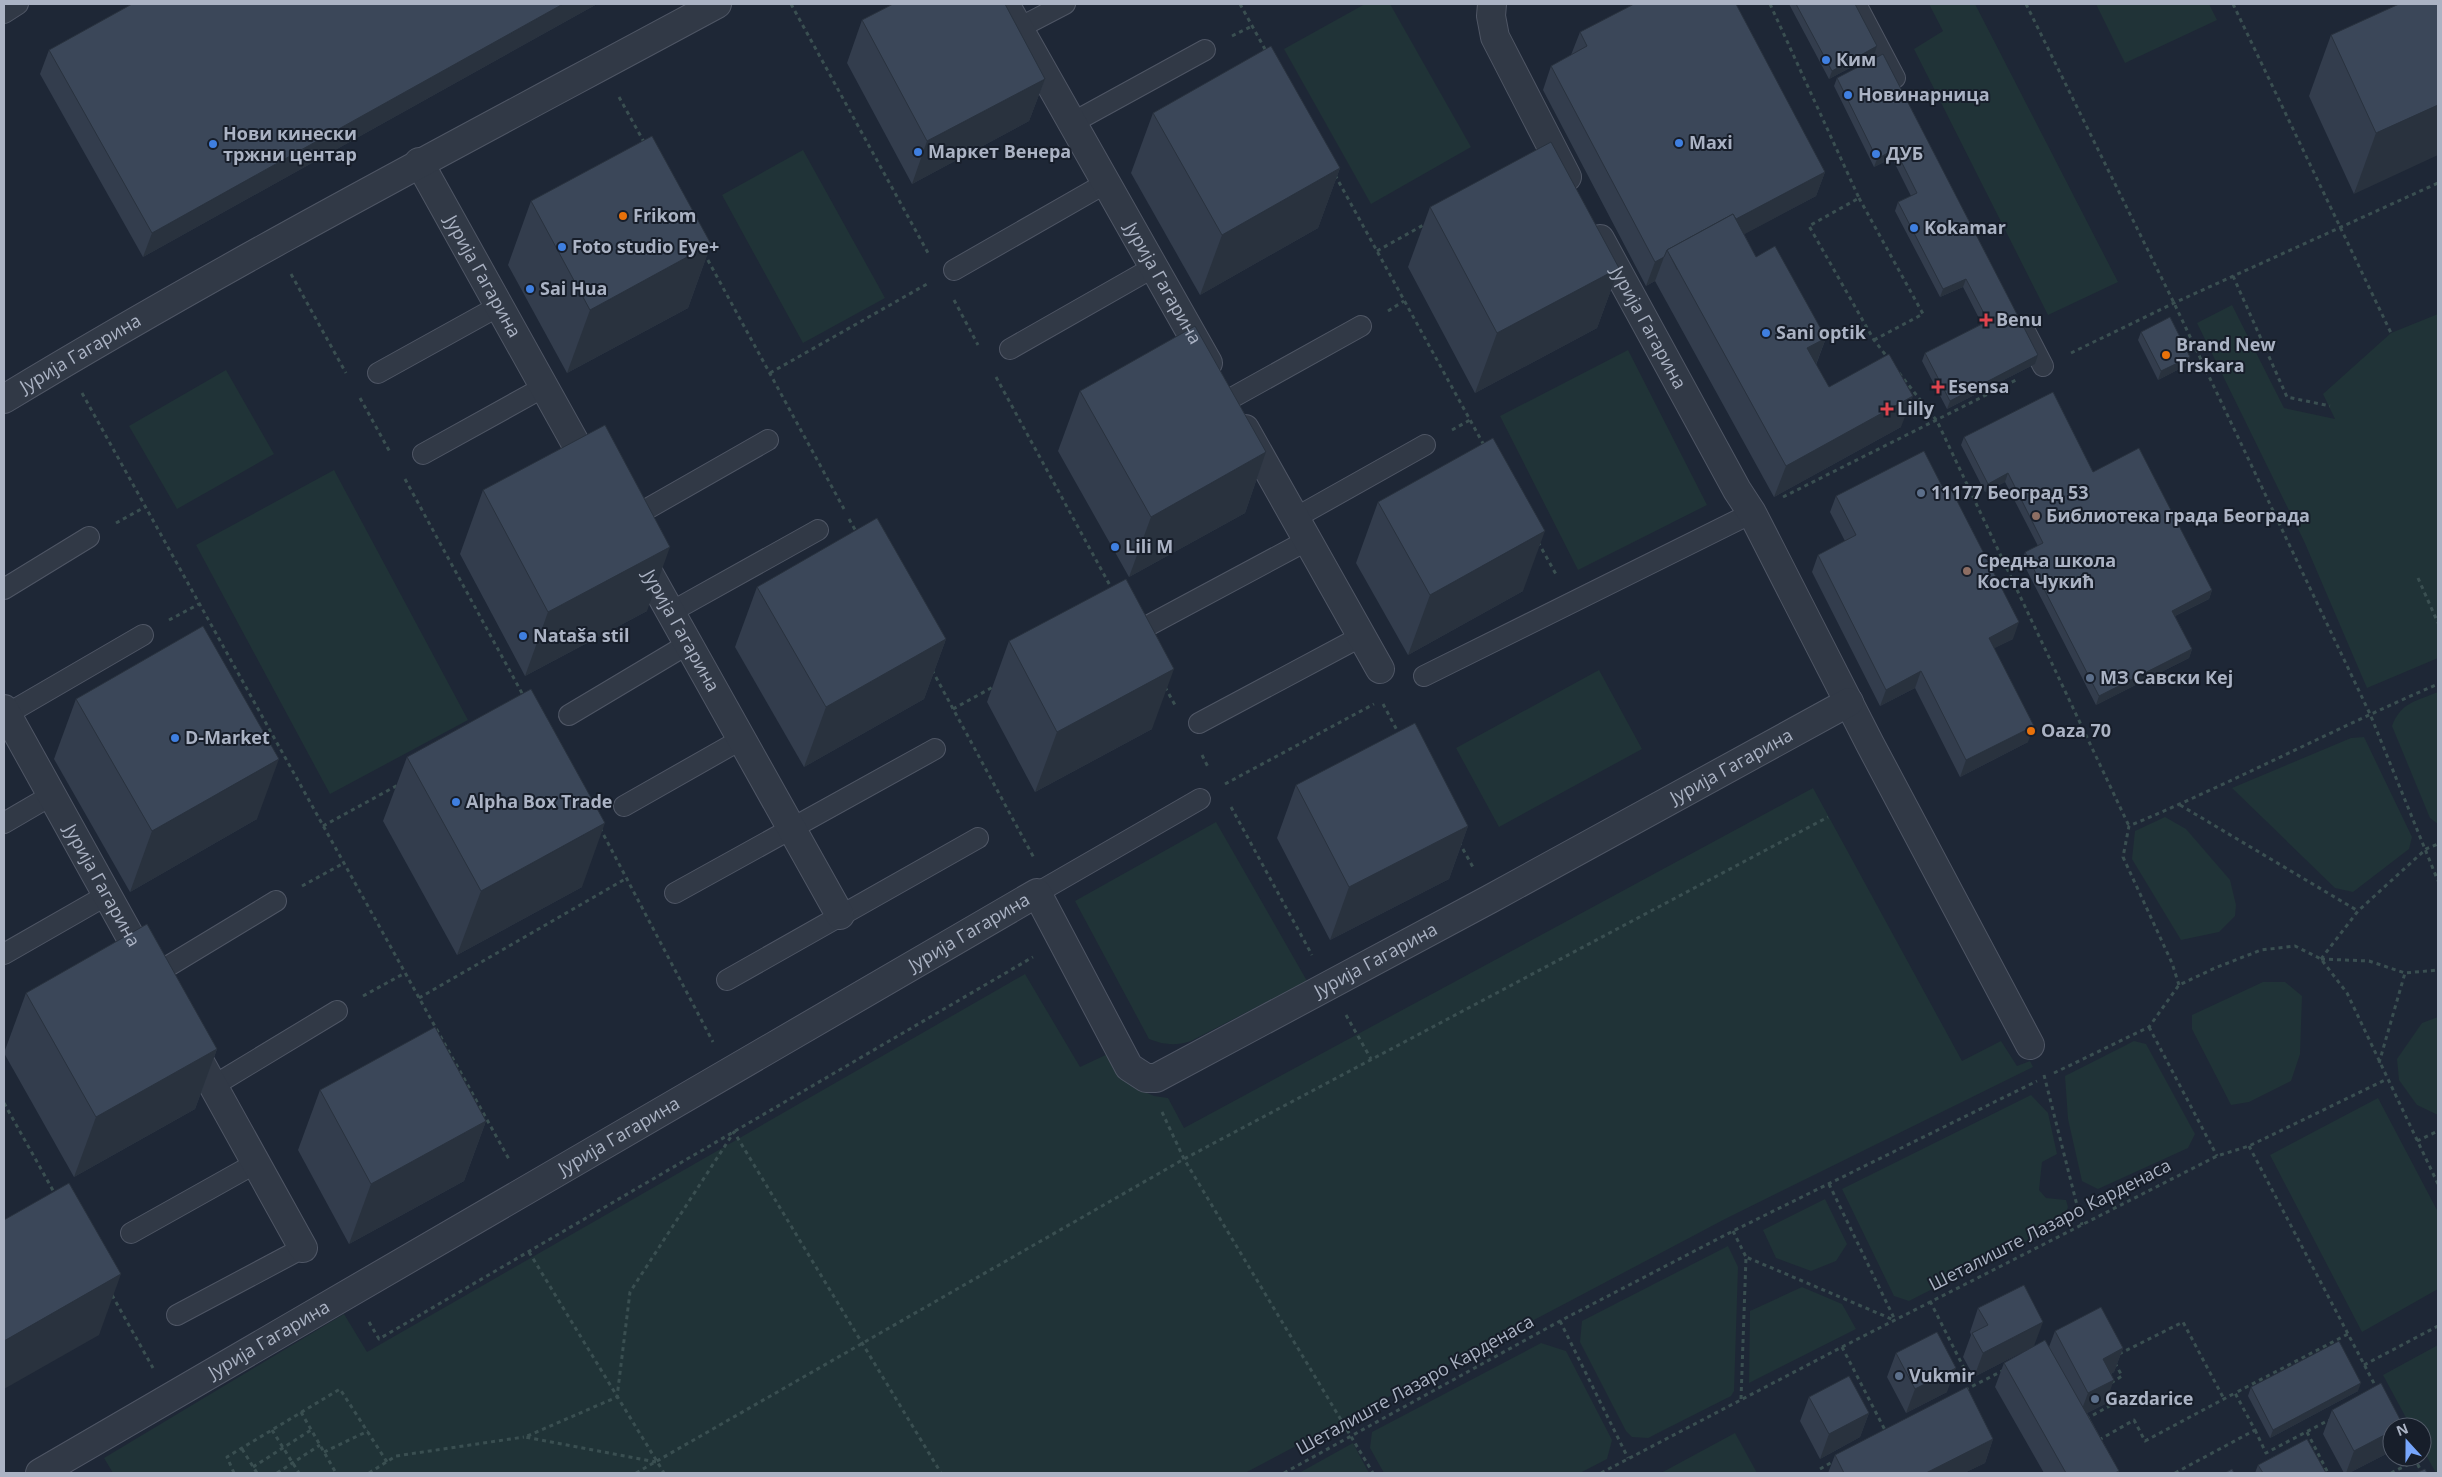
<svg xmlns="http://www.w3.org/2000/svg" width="2442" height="1477" font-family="'Open Sans',sans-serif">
<rect width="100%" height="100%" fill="#1e2736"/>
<!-- green -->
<g fill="#203337">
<polygon points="1365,4 1390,4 1471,147 1371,204 1284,49"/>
<polygon points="1929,4 1975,4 2118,282 2048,315 1914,49 1943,31"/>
<polygon points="2096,4 2209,4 2217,20 2125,63"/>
<polygon points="803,150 885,298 803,343 722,195"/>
<polygon points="2232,305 2284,408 2335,419 2323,394 2391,333 2438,314 2438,658 2367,688 2304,541 2197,323"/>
<polygon points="1628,350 1707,505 1578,570 1500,416"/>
<polygon points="226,370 274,454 177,509 129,426"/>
<polygon points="334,470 468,720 330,794 196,545"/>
<polygon points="1599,670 1642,749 1499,827 1456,748"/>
<path d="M2438,692V824L2430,818L2392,726C2401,702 2417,701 2438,692Z"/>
<polygon points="2364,737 2412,837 2409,849 2353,892 2335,888 2232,788 2351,738"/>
<polygon points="1813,788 1962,1061 2001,1041 2017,1066 2030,1061 2033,1067 1725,1219 1245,1473 113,1473 104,1458 344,1314 367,1352 1025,974 1080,1067 1112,1052 1145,1092 1154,1096 1168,1098 1184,1128"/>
<polygon points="2165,817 2186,829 2230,880 2236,905 2235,916 2219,932 2181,940 2132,859 2135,831"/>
<path d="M1216,822L1307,981L1191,1041C1175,1046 1165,1045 1149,1039L1075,901Z"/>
<polygon points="2263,982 2285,982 2302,996 2300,1054 2291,1081 2249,1102 2231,1105 2192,1029 2192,1015"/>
<polygon points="2438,1017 2438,1115 2417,1105 2399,1080 2397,1059 2422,1023"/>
<polygon points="2134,1041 2146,1044 2195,1134 2188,1148 2098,1189 2082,1181 2068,1119 2065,1076"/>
<polygon points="2031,1095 2048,1113 2057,1154 2042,1162 2039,1190 2046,1198 2066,1200 2068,1207 2062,1223 1909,1301 1894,1296 1842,1189"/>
<polygon points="2378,1098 2438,1212 2438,1289 2362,1332 2270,1155"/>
<polygon points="1825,1199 1847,1244 1836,1261 1811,1271 1776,1258 1763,1230"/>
<polygon points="1728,1246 1738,1267 1734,1391 1731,1396 1648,1438 1632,1437 1626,1431 1580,1342 1582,1321"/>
<polygon points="1802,1287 1842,1304 1856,1329 1749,1383 1750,1311"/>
<polygon points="1541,1343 1566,1351 1612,1440 1607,1459 1580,1473 1384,1473 1370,1448 1372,1432"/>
<polygon points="2438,1345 2438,1473 2436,1473 2422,1448 2422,1427 2411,1427 2383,1375"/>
<polygon points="1735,1433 1757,1473 1661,1473"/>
<polygon points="1353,1443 1369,1473 1299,1473"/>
</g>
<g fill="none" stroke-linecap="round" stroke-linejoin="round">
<defs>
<g id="service">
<polyline points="1856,4 1895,78"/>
<polyline points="4,13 18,4"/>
<polyline points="1019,28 1065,4"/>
<polyline points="1072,123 1205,50"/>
<polyline points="954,270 1106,183"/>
<polyline points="2026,333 2043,366"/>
<polyline points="1010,349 1154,267"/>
<polyline points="378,373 499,306"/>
<polyline points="1228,400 1361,326"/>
<polyline points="423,454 544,387"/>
<polyline points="1295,518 1425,445"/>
<polyline points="626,521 768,440"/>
<polyline points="4,589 89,537"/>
<polyline points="671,612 818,530"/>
<polyline points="1142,629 1308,540"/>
<polyline points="1424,676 1752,513"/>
<polyline points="7,714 143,635"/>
<polyline points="569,715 688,644"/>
<polyline points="1199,723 1362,636"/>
<polyline points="624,806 742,739"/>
<polyline points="4,823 52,795"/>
<polyline points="675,893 935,749"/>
<polyline points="1037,893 1200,799"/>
<polyline points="4,954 107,895"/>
<polyline points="152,976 276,901"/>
<polyline points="727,980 978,838"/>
<polyline points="213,1086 337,1011"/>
<polyline points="131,1233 256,1163"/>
<polyline points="177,1315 303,1248"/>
</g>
<g id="minor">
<path id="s1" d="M1005,4L1208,363"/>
<polyline points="1492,4 1491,16 1495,37 1567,177"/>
<path id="s2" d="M419,162L592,473"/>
<path id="s3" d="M1600,239L1737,490L1752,513L1870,744L2030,1045"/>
<path id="s4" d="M4,399C237,258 478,133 717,4"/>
<polyline points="1245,429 1380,669"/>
<path id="s5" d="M638,554L840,915"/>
<path id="s6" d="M4,709L147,967"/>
<polyline points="190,1044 303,1248"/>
<path id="s7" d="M40,1473L1037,893L1129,1067L1146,1078H1156L1490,899L1849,702"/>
</g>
</defs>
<!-- service casing -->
<use href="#service" stroke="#4f5665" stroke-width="22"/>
<!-- minor casing -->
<use href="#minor" stroke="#4f5665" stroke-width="30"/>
<!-- path -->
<g stroke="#3a4f51" stroke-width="3" stroke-dasharray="4 4" stroke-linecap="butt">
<polyline points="791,4 928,253"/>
<polyline points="1240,4 1266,51"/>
<polyline points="1770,4 1859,198 1809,226 1874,340 1888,358"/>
<polyline points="2026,4 2174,303 2370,714 2438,881"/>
<polyline points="2233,4 2391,333"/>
<polyline points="1232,36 1252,26"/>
<polyline points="619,97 644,142"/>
<polyline points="1335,175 1485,447"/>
<polyline points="1859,198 1923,314 1874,340"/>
<polyline points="1377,251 1427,223"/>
<polyline points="704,253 844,509"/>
<polyline points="291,274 346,373"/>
<polyline points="2233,276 2287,397 2330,406"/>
<polyline points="954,300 978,345"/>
<polyline points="1388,311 1404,301"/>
<polyline points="2071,353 2174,303 2438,183"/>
<polyline points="770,373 927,284"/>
<polyline points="1899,373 1937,421 2129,826"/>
<polyline points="996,377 1113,591"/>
<polyline points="82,393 510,1161"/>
<polyline points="360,398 391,454"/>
<polyline points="1452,430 1470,420"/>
<polyline points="405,479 523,695"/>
<polyline points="1783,497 2016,380"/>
<polyline points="849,519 857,533"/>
<polyline points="116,523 145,507"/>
<polyline points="1538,542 1557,576"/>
<polyline points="2418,578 2438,623"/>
<polyline points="169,620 199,604"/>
<polyline points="932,670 1034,858"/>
<polyline points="1165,687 1175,705"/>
<polyline points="1383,704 1399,734"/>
<polyline points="953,709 993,687"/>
<polyline points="1202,755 1209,769"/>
<polyline points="1225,784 1374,704"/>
<polyline points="2180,805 2358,911"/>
<polyline points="1231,807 1312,955"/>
<polyline points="323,826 398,785"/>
<polyline points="600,828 713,1042"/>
<polyline points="1459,842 1474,869"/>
<polyline points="302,886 344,863"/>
<polyline points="2321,959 2358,911 2426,849 2438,844"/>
<polyline points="2321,959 2369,961 2405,973 2438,970"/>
<path d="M2179,985L2172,963L2123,857L2129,826C2234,782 2334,729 2438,684"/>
<polyline points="363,996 405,973"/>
<polyline points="419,998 627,878"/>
<polyline points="1346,1015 1371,1059"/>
<polyline points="2149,1027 2217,1156"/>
<polyline points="2379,1063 2405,973"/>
<polyline points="2054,1073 2149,1027 2179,985 2215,968 2261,950 2295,946 2321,959 2347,993 2438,1184"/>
<polyline points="2044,1075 2082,1225"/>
<polyline points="4,1103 55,1194"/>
<polyline points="1162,1112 1184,1159 1373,1473"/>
<polyline points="2417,1141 2438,1131"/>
<polyline points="2249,1146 2377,1389"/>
<polyline points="1829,1184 1895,1320"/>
<polyline points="1733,1231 1746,1257"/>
<polyline points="529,1252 664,1473"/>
<polyline points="112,1295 153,1368"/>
<polyline points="1930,1301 1973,1386"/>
<polyline points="1560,1321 1628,1458"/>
<polyline points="369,1322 379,1339 1033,957"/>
<polyline points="1842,1347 1886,1432"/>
<polyline points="2119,1354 2183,1322 2224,1399"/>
<polyline points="2364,1365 2438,1326"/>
<polyline points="2111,1383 2122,1376 2115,1363"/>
<polyline points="1965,1390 2004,1370"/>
<polyline points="1741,1399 1746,1257 1894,1320"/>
<polyline points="301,1412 336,1473"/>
<polyline points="2086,1419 2113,1404 2107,1392"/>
<polyline points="272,1430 299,1473"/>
<polyline points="2255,1430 2266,1453 2329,1420"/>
<polyline points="2307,1432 2328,1473"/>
<polyline points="2099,1440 2134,1420 2145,1441 2235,1393"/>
<polyline points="242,1449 257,1473"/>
<polyline points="324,1452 368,1431"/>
<polyline points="2414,1457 2422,1473"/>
<polyline points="656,1462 525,1437 617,1397 630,1292 734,1132 941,1473"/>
<polyline points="253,1467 311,1430"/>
<polyline points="1820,1469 1834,1461"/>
<polyline points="234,1473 227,1457 340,1389 387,1462"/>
<polyline points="277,1473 320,1445"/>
<polyline points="369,1473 396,1456 524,1437"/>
<polyline points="636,1473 1184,1159 1828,817"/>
<polyline points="1284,1473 1560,1321 1733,1231 2037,1081"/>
<polyline points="1601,1473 1842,1347 2217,1156 2249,1146 2387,1079"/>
<polyline points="2175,1473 2255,1430 2235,1393 2348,1334"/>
<polyline points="2391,1473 2415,1461"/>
</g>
<!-- service -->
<use href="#service" stroke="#313946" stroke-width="20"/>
<!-- minor -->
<use href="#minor" stroke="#313946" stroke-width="28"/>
</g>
<!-- wall -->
<g fill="#333d4d">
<polygon points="597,4 143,257 40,74 49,50"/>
<polygon points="1789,4 1855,4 1877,46 1874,55 1829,79"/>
<polygon points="2438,4 2354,194 2309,96 2331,35"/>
<polygon points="862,20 1045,79 1029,121 912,184 847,63"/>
<polygon points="1580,32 1825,172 1816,196 1744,234 1756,257 1826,338 1816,365 1829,387 1901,427 1774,497 1655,281 1646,286 1543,90 1551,66 1571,55"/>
<polygon points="1883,54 2038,355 2035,364 1947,409 1922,361 1925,353 1982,324 1963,287 1940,297 1895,211 1898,202 1911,196 1892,158 1874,167 1834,86 1837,78"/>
<polygon points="1153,113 1340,168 1318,228 1200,295 1131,173"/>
<polygon points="531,201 711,244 688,308 567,373 508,265"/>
<polygon points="1430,207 1619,268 1597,328 1475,393 1408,267"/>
<polygon points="2141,332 2187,365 2158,380 2138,340"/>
<polygon points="1080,391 1266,452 1245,513 1129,577 1058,451"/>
<polygon points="1964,437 2093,472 2212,590 2209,599 2175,616 2192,649 2189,658 2096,705 2022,561 2025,552 2038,546 2005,482 1985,492 1961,445"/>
<polygon points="483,490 647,611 525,676 460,554"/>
<polygon points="1836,496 2013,639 1994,648 2028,742 1960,777 1915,688 1880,706 1812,572 1818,555 1845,541 1830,512"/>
<polygon points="1378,502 1523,591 1408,655 1356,563"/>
<polygon points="757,587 946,639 924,699 804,767 735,647"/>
<polygon points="1009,641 1152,729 1035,792 987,702"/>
<polygon points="76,699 257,819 130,892 54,759"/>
<polygon points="407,757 582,887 457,955 383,821"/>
<polygon points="1296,785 1468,826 1449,879 1330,940 1277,838"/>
<polygon points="26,993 217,1049 195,1109 74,1177 4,1053"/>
<polygon points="320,1090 486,1121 464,1181 349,1244 298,1150"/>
<polygon points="1978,1308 2034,1346 2049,1347 2055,1331 2123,1348 2114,1372 2111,1374 2105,1404 2087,1413 2119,1471 2118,1473 2044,1473 1995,1387 2004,1363 2032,1347 1974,1377 1963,1357 1971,1335 1970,1332"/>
<polygon points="1896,1353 1947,1392 1906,1413 1887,1377"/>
<polygon points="2251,1387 2358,1391 2270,1438 2248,1396"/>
<polygon points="1809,1397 1869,1413 1860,1437 1820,1459 1800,1421"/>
<polygon points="2332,1410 2392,1427 2392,1451 2349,1473 2344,1473 2323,1434"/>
<polygon points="1993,1439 1985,1463 1964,1473 1828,1473 1835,1455"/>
<polygon points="2258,1465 2326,1473 2255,1473"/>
</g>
<!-- shaded-wall -->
<g fill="#29323e">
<polygon points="563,4 597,4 143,257 152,233"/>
<polygon points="1877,46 1874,55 1829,79 1832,71"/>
<polygon points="1045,79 1029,121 912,184 927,141"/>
<polygon points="2438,105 2438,155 2354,194 2376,133"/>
<polygon points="1895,149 1892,158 1874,167 1877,159"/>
<polygon points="1340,168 1318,228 1200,295 1222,235"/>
<polygon points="1825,172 1816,196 1677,270 1669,254"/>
<polygon points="711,244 688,308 567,373 590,310"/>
<polygon points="1664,257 1655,281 1646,286 1655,262"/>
<polygon points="1619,268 1597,328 1475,393 1497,333"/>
<polygon points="1966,279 1963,287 1940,297 1943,289"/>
<polygon points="1826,338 1814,369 1807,348"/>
<polygon points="2038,355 2035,364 1947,409 1950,401"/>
<polygon points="2190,357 2187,365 2158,380 2161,371"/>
<polygon points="1913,396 1901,427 1774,497 1786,466"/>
<polygon points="1266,452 1245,513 1129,577 1151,517"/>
<polygon points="2008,473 2005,482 1985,492 1988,484"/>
<polygon points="1545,531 1523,591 1408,655 1430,595"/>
<polygon points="670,547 647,611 525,676 548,612"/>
<polygon points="2212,590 2209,599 2169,619 2172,611"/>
<polygon points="2019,622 2013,639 1983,654 1989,638"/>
<polygon points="946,639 924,699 804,767 826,707"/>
<polygon points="2192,649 2189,658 2096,705 2099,696"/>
<polygon points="1174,669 1152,729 1035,792 1057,732"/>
<polygon points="1921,671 1915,688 1880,706 1886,690"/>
<polygon points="2034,726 2028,742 1960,777 1966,760"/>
<polygon points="279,759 257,819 130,892 152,831"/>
<polygon points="605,823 582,887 457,955 481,891"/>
<polygon points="1468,826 1449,879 1330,940 1349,887"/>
<polygon points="217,1049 195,1109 74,1177 96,1117"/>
<polygon points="486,1121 464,1181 349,1244 371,1184"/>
<polygon points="121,1274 99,1335 4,1389 4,1341"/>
<polygon points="2043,1322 2034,1346 1974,1377 1983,1353"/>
<polygon points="2123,1348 2114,1372 2094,1383 2103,1359"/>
<polygon points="1956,1368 1947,1392 1906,1413 1915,1389"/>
<polygon points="2114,1380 2105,1404 2079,1417 2088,1393"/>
<polygon points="2361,1383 2358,1391 2270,1438 2273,1430"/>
<polygon points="1869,1413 1860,1437 1820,1459 1829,1434"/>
<polygon points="2392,1431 2392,1451 2349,1473 2346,1473 2354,1451"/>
<polygon points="1993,1439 1985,1463 1964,1473 1926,1473"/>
</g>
<!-- building -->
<g fill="#3b4759" stroke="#29323e">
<polygon points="132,4 563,4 152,233 49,50"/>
<polygon points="893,4 1005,4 1045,79 927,141 862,20"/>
<polygon points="1634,4 1736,4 1825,172 1736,219 1733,214 1667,250 1664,257 1655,262 1551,66 1587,46 1580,32"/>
<polygon points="1796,4 1855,4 1877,46 1832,71"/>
<polygon points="2399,4 2438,4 2438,105 2376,133 2331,35"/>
<polygon points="1271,46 1340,168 1222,235 1153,113"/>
<polygon points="1883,54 2038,355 1950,401 1925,353 1988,321 1966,279 1943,289 1898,202 1917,193 1895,149 1877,159 1837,78"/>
<polygon points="652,136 711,244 590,310 531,201"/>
<polygon points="1551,142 1619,268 1497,333 1430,207"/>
<polygon points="1733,214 1756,257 1775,246 1826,338 1807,348 1829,387 1889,354 1913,396 1786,466 1667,250"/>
<polygon points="2170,317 2190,357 2161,371 2141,332"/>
<polygon points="1195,326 1266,452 1151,517 1080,391"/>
<polygon points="2053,392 2093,472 2139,448 2212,590 2172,611 2192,649 2099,696 2025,552 2043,543 2008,473 1988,484 1964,437"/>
<polygon points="605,425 670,547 548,612 483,490"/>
<polygon points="1493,438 1545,531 1430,595 1378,502"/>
<polygon points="1924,451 1945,492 1951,489 2019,622 1989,638 2034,726 1966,760 1921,671 1886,690 1818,555 1856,535 1836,496"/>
<polygon points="877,518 946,639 826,707 757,587"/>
<polygon points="1126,579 1174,669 1057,732 1009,641"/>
<polygon points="203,626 279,759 152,831 76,699"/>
<polygon points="531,689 605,823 481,891 407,757"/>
<polygon points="1415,723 1468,826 1349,887 1296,785"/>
<polygon points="147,924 217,1049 96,1117 26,993"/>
<polygon points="435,1027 486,1121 371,1184 320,1090"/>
<polygon points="69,1183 121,1274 4,1341 4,1220"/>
<polygon points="2024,1285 2043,1322 1983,1353 1972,1333 1988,1325 1978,1308"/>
<polygon points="2101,1307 2123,1348 2103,1359 2114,1380 2088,1393 2055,1331"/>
<polygon points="1937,1332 1956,1368 1915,1389 1896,1353"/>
<polygon points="2045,1340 2119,1471 2115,1473 2066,1473 2004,1363"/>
<polygon points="2339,1341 2361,1383 2273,1430 2251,1387"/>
<polygon points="1849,1376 1869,1413 1829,1434 1809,1397"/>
<polygon points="2381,1383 2403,1425 2400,1427 2392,1427 2392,1431 2354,1451 2332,1410"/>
<polygon points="1967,1387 1993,1439 1926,1473 1844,1473 1835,1455"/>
<polygon points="2307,1439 2326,1473 2263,1473 2258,1465"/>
<polygon points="2232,1469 2234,1473 2225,1473"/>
<polygon points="2425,1469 2427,1473 2416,1473"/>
</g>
<!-- markers -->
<g fill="#3f7fe0" stroke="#171e2a" stroke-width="2">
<circle cx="1826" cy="60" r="5"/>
<circle cx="1848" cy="95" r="5"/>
<circle cx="1679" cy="143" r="5"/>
<circle cx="213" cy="144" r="5"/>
<circle cx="918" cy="152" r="5"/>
<circle cx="1876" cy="154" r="5"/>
<circle cx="1914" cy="228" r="5"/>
<circle cx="562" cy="247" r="5"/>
<circle cx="530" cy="289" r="5"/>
<circle cx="1766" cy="333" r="5"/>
<circle cx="1115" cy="547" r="5"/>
<circle cx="523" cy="636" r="5"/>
<circle cx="175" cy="738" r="5"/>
<circle cx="456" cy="802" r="5"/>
</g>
<g fill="#e8710a" stroke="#171e2a" stroke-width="2">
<circle cx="623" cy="216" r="5"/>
<circle cx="2166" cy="355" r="5"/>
<circle cx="2031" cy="731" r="5"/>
</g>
<g fill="#e0444e" stroke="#171e2a" stroke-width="2">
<path d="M1983.5 312.5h5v5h5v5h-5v5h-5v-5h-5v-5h5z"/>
<path d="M1935.5 379.5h5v5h5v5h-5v5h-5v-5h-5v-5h5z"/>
<path d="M1884.5 401.5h5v5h5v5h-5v5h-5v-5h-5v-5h5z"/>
</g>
<g fill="#5c6f8a" stroke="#171e2a" stroke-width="2">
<circle cx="1921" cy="493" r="5"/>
<circle cx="2090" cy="678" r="5"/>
<circle cx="1899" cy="1376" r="5"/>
<circle cx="2095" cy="1399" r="5"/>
</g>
<g fill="#8d6e63" stroke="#171e2a" stroke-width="2">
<circle cx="2036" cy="516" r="5"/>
<circle cx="1967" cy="571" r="5"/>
</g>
<g text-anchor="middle" stroke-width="4" stroke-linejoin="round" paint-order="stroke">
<!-- poi labels -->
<g font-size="18" font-weight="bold" fill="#abb3c4" stroke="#171e2a" text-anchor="start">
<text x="1836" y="66">Ким</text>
<text x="1858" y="101">Новинарница</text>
<text x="223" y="140">Нови кинески<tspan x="223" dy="21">тржни центар</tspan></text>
<text x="1689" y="149">Maxi</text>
<text x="928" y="158">Маркет Венера</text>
<text x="1886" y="160">ДУБ</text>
<text x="633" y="222">Frikom</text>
<text x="1924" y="234">Kokamar</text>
<text x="572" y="253">Foto studio Eye+</text>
<text x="540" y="295">Sai Hua</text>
<text x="1996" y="326">Benu</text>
<text x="1776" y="339">Sani optik</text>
<text x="2176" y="351">Brand New<tspan x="2176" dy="21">Trskara</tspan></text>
<text x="1948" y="393">Esensa</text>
<text x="1897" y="415">Lilly</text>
<text x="1931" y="499">11177 Београд 53</text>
<text x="2046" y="522">Библиотека града Београда</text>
<text x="1125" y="553">Lili M</text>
<text x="1977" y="567">Средња школа<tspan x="1977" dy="21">Коста Чукић</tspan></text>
<text x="533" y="642">Nataša stil</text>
<text x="2100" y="684">МЗ Савски Кеј</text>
<text x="2041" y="737">Oaza 70</text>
<text x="185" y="744">D-Market</text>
<text x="466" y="808">Alpha Box Trade</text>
<text x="1909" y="1382">Vukmir</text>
<text x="2105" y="1405">Gazdarice</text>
</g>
<!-- street labels -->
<g font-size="18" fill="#abb3c4" stroke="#171e2a">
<text dy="6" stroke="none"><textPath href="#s2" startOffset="131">Јурија Гагарина</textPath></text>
<text dy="6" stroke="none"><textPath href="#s1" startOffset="321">Јурија Гагарина</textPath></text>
<text dy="6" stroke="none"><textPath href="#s3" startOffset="101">Јурија Гагарина</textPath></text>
<text dy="6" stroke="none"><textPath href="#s4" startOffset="89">Јурија Гагарина</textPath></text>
<text dy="6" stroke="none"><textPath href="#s5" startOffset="88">Јурија Гагарина</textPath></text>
<text dy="6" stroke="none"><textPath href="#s7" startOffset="2035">Јурија Гагарина</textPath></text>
<text dy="6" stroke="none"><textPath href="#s6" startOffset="202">Јурија Гагарина</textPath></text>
<text dy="6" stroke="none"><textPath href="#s7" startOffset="1075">Јурија Гагарина</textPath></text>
<text dy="6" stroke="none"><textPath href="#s7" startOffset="1630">Јурија Гагарина</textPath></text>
<text dy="6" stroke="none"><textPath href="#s7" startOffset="670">Јурија Гагарина</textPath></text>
<text transform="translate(2050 1225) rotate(-27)" y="6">Шеталиште Лазаро Карденаса</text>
<text dy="6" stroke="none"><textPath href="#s7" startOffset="265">Јурија Гагарина</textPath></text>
<text transform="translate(1415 1385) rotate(-29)" y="6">Шеталиште Лазаро Карденаса</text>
</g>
</g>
<!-- border -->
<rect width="2442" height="1477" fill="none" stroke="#abb3c4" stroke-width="10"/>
<!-- north arrow -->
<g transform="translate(2407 1442) rotate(339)"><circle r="24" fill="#171e2a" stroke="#525a68"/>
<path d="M0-4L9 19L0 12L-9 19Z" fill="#77a6fc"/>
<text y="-8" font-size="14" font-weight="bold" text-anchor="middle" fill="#abb3c4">N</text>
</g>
</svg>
